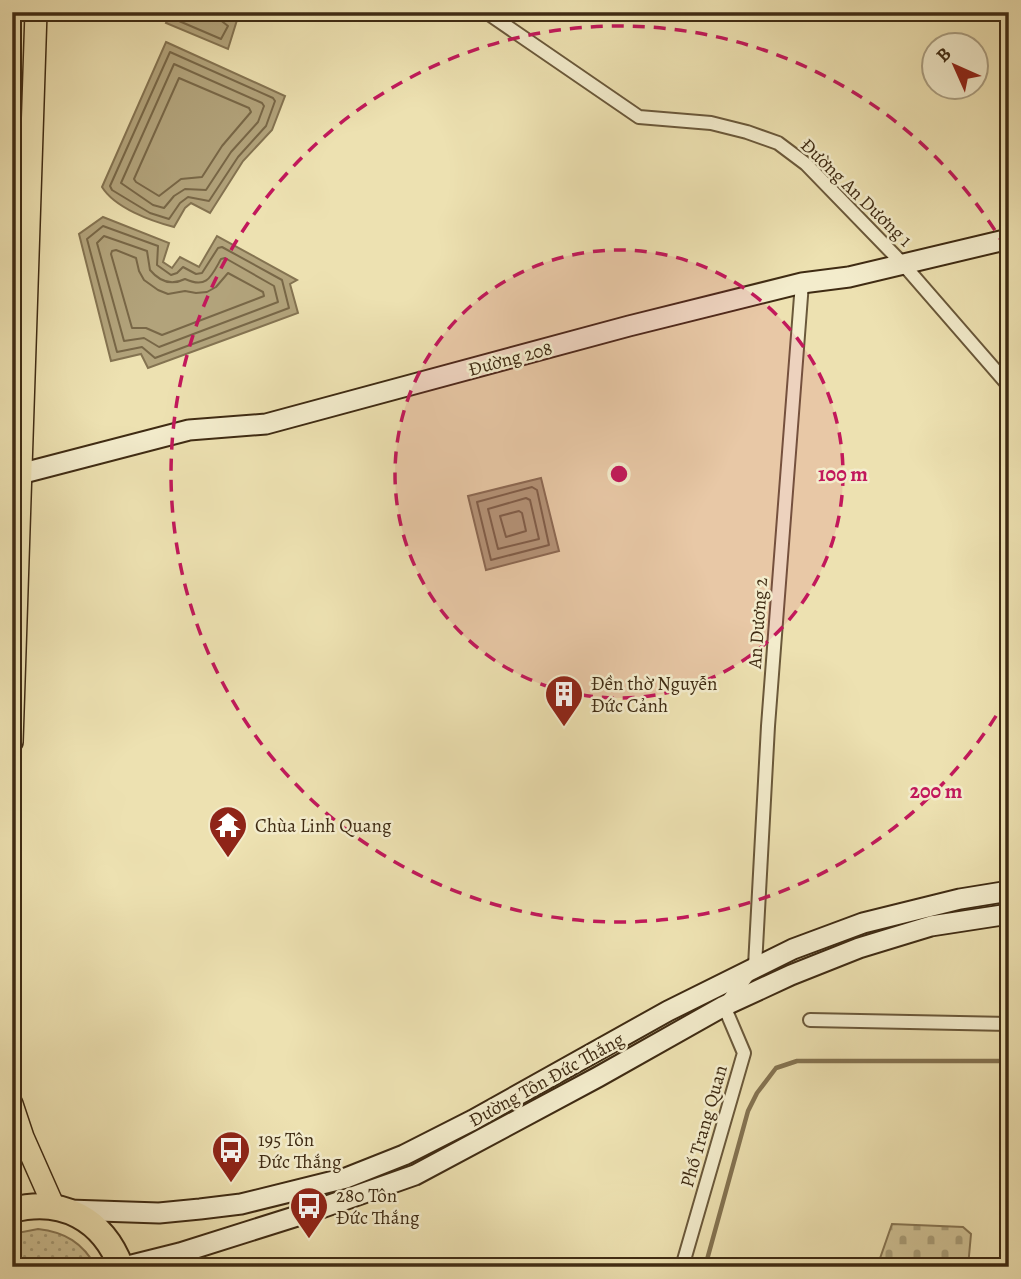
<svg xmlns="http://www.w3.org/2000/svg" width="1021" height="1279" font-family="Alegreya,serif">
<defs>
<pattern id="grass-dots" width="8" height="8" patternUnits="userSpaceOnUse" patternTransform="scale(1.75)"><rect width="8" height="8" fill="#cfc296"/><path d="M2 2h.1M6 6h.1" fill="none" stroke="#a99e79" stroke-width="1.8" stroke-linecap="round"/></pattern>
<pattern id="cemetery-stones" width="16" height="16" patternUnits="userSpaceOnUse" patternTransform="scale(1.75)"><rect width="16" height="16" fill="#cfc296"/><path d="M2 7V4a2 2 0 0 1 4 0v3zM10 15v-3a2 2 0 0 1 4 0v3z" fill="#a99e79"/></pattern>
</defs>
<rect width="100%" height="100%" fill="#ede1b1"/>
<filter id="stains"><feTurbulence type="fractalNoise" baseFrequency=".00286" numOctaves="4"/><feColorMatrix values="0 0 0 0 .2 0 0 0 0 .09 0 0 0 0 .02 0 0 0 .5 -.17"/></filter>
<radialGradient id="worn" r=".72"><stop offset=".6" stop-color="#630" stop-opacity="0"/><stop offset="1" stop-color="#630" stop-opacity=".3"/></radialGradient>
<!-- grass -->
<path fill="url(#grass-dots)" stroke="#877654" stroke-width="2" d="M38,1229C65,1232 83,1243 96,1267H12V1234Z"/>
<!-- cemetery -->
<polygon fill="url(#cemetery-stones)" stroke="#877654" stroke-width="2" points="892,1224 963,1227 971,1234 968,1267 877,1267"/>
<!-- water -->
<g fill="#b2a37b" stroke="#847351" stroke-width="2">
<polygon points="171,12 217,12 237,20 228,49 166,23"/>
<path d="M166,42L285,96L272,130L243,161L210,213L191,203L185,208L174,227C151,221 115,208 102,187Z"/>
<polygon points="103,217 169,243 163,262 172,268 180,257 199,267 217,236 297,280 290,284 298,313 148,368 141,354 111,361 79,234"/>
<polygon points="541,478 559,551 486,570 468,496"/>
</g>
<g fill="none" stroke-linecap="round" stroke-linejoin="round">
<!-- shore -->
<g stroke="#786747" stroke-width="2">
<polyline points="177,12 179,21 221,39 228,26 219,19 218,12"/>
<polygon points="170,52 273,98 275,101 266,126 238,157 209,201 188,197 180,203 169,219 150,213 112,190 110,186"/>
<polygon points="174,64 262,103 264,106 258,122 231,152 206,190 185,189 174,196 164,208 153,205 121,183"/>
<polygon points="179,78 249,108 251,112 222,146 202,177 181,179 159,196 136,182 134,179"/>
<polygon points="103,226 158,246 157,265 171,275 177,273 183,267 196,274 202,273 218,248 222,247 282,280 289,308 155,358 142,347 117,352 87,239"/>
<path d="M104,236L147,251L150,270C160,282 171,286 185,279C207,289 211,277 221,259L225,258L274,286L278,302L159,347L144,338L124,341L97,243Z"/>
<polygon points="116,250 136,258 139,271 144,280 158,290 168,294 185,291 196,293 207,292 216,287 228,273 263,292 264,296 162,335 146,328 132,328 111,254 112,251"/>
<polygon points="532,487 537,490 549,545 491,560 477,502"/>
<polygon points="526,498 530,500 539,539 498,549 488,509"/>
<polygon points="519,511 522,513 526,531 506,537 500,516"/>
</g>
<!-- stream -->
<polyline stroke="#847351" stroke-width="4.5" points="705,1267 748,1111 757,1093 776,1068 797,1061 1009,1061"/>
<defs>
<g id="street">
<polyline points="486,12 639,117 711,123 747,132 778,143 806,164 903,264 1009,386"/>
<polyline points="810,1020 1009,1024"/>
<polyline points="682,1267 744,1053 724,1006 755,966 768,726 802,283"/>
</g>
<g id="secondary">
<polyline points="12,476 189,430 266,424 629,326 802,283 849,277 1009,239"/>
<polyline points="69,1210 159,1213 200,1209 241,1204 346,1178 404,1155 473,1120 668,1011 793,949 863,923 960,899 1009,891"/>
<polyline points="124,1267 180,1253 310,1212 415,1175 598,1077 724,1006 791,975 859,948 931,926 1009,914"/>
</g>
<g id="primary">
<polyline points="12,742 36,12"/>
<polyline points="12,1104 23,1137 54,1207"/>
</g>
<path id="highway" d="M12,1210C62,1197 103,1219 121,1267"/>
</defs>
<!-- street casing -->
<use href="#street" stroke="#6a583a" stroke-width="16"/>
<!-- secondary casing -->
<use href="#secondary" stroke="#3f2b13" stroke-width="23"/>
<!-- primary casing -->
<use href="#primary" stroke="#3f2b13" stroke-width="24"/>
<!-- highway casing -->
<use href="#highway" stroke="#3f2b13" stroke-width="28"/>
<!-- street -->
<use href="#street" stroke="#f3eccc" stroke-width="12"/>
<!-- secondary -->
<use href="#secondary" stroke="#f3eccc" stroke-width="19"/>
<!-- primary -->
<use href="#primary" stroke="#ede1b1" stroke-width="21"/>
<!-- highway -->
<use href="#highway" stroke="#ede1b1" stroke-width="24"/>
</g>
<!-- distance rings -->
<circle cx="619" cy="474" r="224" fill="#c2185b" fill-opacity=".12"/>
<g fill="none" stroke="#c2185b" stroke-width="3.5" stroke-dasharray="12 9">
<circle cx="619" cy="474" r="224"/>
<path d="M1007 698A448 448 0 1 1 1007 250"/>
</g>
<!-- icons -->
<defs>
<symbol id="building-pin" viewBox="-11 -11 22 30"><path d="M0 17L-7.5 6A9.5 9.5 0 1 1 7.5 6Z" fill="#8f2418" stroke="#f3eccc"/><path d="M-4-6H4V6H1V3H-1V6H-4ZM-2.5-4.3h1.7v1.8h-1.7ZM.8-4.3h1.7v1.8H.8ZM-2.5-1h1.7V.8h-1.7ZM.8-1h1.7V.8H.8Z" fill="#fff"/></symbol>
<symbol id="temple-pin" viewBox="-11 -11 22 30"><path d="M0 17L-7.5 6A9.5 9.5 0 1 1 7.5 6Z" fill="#8f2418" stroke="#f3eccc"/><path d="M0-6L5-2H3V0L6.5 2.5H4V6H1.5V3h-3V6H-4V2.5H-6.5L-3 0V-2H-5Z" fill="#fff"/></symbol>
<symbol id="bus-pin" viewBox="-11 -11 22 30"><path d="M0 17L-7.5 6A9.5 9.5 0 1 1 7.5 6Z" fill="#8f2418" stroke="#f3eccc"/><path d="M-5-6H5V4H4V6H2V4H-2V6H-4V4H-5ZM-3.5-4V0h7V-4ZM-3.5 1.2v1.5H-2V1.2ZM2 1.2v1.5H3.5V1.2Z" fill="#fff"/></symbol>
</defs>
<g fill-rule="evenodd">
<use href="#building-pin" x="542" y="672" width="44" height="60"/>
<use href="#temple-pin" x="206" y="803" width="44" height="60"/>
<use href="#bus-pin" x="209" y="1128" width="44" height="60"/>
<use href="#bus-pin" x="287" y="1184" width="44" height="60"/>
</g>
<g text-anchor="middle" stroke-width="5" stroke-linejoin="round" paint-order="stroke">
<!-- street labels -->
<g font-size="19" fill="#3f2b13" stroke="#f3eccc">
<text transform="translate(857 192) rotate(44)" y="7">Đường An Dương 1</text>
<text transform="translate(510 358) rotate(-15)" y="7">Đường 208</text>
<text transform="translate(757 623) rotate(-86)" y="7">An Dương 2</text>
<text transform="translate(546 1079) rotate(-29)" y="7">Đường Tôn Đức Thắng</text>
<text transform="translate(703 1126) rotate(-74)" y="7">Phố Trang Quan</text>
</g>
<!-- poi labels -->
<g font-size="19" fill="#3f2b13" stroke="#f3eccc" text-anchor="start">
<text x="591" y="690">Đền thờ Nguyễn<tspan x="591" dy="22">Đức Cảnh</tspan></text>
<text x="255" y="832">Chùa Linh Quang</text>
<text x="258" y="1146">195 Tôn<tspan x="258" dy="22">Đức Thắng</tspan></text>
<text x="336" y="1202">280 Tôn<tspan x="336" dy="22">Đức Thắng</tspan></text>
</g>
</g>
<circle cx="619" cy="474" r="10" fill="#c2185b" stroke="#f3eccc" stroke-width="3.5"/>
<g font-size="21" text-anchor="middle" font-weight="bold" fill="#c2185b" stroke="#f3eccc" stroke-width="5" stroke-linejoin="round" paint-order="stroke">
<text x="843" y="481">100 m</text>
<text x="936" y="798">200 m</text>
</g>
<!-- margin -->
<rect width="1021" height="1279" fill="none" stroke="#ede1b1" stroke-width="42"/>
<rect x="14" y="14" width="993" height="1251" fill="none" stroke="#3f2b13" stroke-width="3.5"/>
<rect x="21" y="21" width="979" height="1237" fill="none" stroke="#3f2b13" stroke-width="2"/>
<!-- north arrow -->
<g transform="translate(955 66) rotate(315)"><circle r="33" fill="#f3eccc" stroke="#ab9f82" stroke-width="2"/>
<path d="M0-5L12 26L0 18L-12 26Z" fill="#8f2418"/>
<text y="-10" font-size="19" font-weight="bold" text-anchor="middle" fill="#3f2b13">B</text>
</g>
<rect width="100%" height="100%" filter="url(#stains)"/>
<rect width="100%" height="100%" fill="url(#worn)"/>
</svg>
